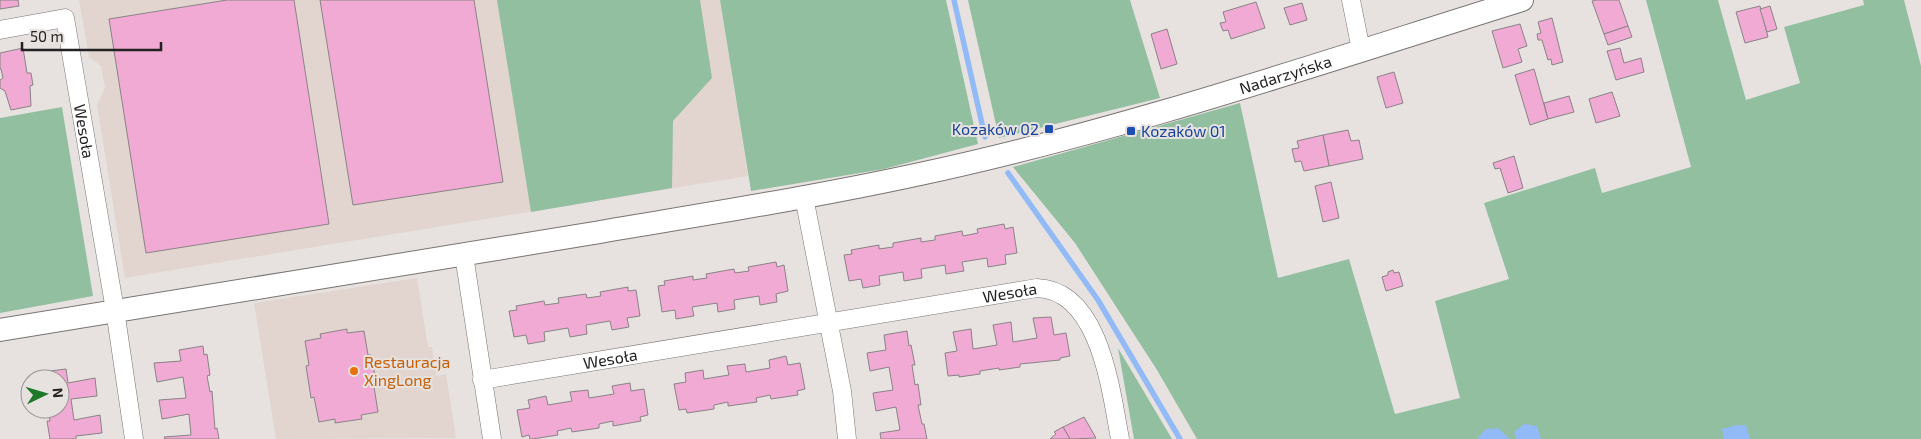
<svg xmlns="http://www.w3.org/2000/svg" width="1921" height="439" font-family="'Exo 2',sans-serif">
<rect width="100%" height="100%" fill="#e7e2e0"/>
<!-- built -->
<g fill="#e2d5cf">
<polygon points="79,0 720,0 748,176 125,278 97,105 105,88 101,66 89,57"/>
<polygon points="417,278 428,347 432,347 436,376 446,374 456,438 276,439 254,303"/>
</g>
<!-- green -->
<g fill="#93bfa1">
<polygon points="497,0 700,0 712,78 673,121 672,188 531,212"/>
<polygon points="720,0 946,0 978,144 884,169 751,191"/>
<polygon points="968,0 1130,0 1160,98 999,138"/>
<polygon points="1646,0 1718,0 1746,100 1800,83 1784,27 1864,5 1863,0 1904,0 1921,66 1921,439 1197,439 1157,370 1075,243 1013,167 1240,103 1278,278 1349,259 1395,414 1460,398 1435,301 1509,279 1484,203 1595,168 1602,193 1691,167"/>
<polygon points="62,107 93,296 0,313 0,118"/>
<polygon points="1118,348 1172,439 1134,439"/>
</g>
<!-- water -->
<g fill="#91baf6">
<polygon points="1524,424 1537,426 1541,439 1516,439 1514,432"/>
<polygon points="1737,425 1746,425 1750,439 1724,439 1722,429"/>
<polygon points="1498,428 1510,439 1477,439 1486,429"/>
</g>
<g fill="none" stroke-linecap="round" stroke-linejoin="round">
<!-- stream -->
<g stroke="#91baf6" stroke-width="5.5">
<polyline points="954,0 985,137"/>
<polyline points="1008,173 1098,300 1180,439"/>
</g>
</g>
<!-- building -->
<g fill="#f1aad3" stroke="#888486">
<polygon points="0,0 18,0 19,6 0,9"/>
<polygon points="227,0 294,0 329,224 146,253 109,19"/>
<polygon points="320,0 474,0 503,182 353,205"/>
<polygon points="1596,0 1619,0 1628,26 1604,34 1592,1"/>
<polygon points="1256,2 1265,28 1231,39 1228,30 1223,31 1220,23 1226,22 1223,12"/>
<polygon points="1302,3 1307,20 1290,25 1284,8"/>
<polygon points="1760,6 1768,37 1745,43 1736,12"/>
<polygon points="1770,6 1777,29 1767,32 1760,9"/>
<polygon points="1552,18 1563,62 1552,65 1551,59 1548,60 1542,40 1538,40 1537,34 1541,33 1538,22"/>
<polygon points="1520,24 1527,46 1518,49 1522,62 1503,68 1492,31"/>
<polygon points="1628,26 1632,37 1608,45 1604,34"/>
<polygon points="1167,29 1177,64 1161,69 1151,34"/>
<polygon points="23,48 27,73 31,73 33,85 30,86 31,106 11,110 5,91 0,88 0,80 3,78 1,69 0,69 0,53"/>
<polygon points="1620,48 1624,63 1641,58 1644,72 1616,80 1607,51"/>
<polygon points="1534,69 1548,119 1530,125 1515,75"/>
<polygon points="1394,72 1403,103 1386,108 1377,77"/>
<polygon points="1612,92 1620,116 1596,123 1589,99"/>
<polygon points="1569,96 1574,112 1548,119 1544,103"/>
<polygon points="1348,130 1351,141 1359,140 1363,159 1329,166 1323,135"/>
<polygon points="1323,135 1329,166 1304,171 1301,161 1295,162 1292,149 1299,148 1297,141"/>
<polygon points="1514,156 1523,188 1508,193 1500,168 1495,169 1493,163"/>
<polygon points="1331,182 1339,218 1323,222 1315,186"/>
<polygon points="1004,224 1005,229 1013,227 1017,253 1005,255 1006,264 988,267 987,258 962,262 964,271 946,274 945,265 921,269 922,278 904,281 903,272 879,276 880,285 863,288 861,279 849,281 844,255 852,254 851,250 879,245 879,249 893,247 893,243 921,238 921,242 935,240 935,236 962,231 963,236 978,233 977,229"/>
<polygon points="776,262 777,267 784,265 788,291 776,294 777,302 760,305 759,296 734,300 735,309 718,312 717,303 692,307 694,316 676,319 675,310 662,312 658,286 665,285 664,281 693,276 693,280 707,278 706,274 734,269 735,273 749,271 748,267"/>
<polygon points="1393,270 1394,273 1399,272 1403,286 1386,291 1382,277 1388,275 1388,272"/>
<polygon points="628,287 628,291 636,290 640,316 627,318 629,327 612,330 610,321 586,325 587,334 570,337 568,328 544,332 545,341 528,344 526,335 514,337 509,311 517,310 516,306 544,301 545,305 559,303 558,298 586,294 587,298 601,296 600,292"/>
<polygon points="1051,317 1054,335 1066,333 1070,356 1060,358 1060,360 1020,364 1020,367 999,370 999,368 980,371 980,374 959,377 959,375 948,376 945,353 957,351 953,332 971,329 973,349 997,345 993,325 1011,322 1013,342 1037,338 1033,318"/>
<polygon points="347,329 347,333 364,331 368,355 371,355 377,387 374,387 378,412 361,415 362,419 335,423 335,419 319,422 314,397 311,398 306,366 309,365 305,341 321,338 320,334"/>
<polygon points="907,331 909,346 911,345 915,365 912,365 915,385 918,384 921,405 918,405 922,424 924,424 927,439 881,439 880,433 900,430 896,407 876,411 873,393 893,390 889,367 870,371 867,353 886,350 884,335"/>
<polygon points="203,346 204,355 207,354 210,375 207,376 210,392 212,391 215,429 217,428 219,439 165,439 164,437 191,435 189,414 162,419 159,400 186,398 183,377 157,382 154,363 181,361 179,350"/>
<polygon points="786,356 788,365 800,363 805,389 797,391 798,395 771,399 770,395 756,398 757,402 728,406 728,402 714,405 714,409 687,413 686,409 679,410 674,384 686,382 685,373 703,370 704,379 729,375 727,366 745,364 746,372 770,368 769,360"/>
<polygon points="66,369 68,383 95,378 97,396 71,399 74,420 100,415 102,433 76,436 76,439 50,439 47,421 50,421 48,409 60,409 60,379 43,379 42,372"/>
<polygon points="630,383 631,391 644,389 648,415 640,417 641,421 613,426 613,421 599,424 599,428 572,432 571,428 557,431 558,435 532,439 530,439 529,435 522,437 517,410 530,408 528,400 546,396 548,405 572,401 570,392 588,390 589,398 614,394 612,386"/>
<polygon points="1084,417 1096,438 1070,439 1063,427"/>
<polygon points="1063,427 1070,439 1050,439 1056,434 1054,432"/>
</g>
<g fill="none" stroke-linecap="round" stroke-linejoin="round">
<defs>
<g id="minor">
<polyline points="1351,0 1361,50"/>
<path id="s1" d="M0,30L65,18L115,310L134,439"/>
<polyline points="804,197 842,391 847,439"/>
<polyline points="464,255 492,439"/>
<path id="s2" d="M482,380L1037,288C1100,290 1111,391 1120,439"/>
</g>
<g id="tertiary">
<path id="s3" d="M0,330C196,297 392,267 588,234C699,215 810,198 920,174C1125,130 1323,62 1522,0"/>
</g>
</defs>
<!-- minor casing -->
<use href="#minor" stroke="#787472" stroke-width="19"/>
<!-- tertiary casing -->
<use href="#tertiary" stroke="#787472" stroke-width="24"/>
<!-- minor -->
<use href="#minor" stroke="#fff" stroke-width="18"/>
<!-- tertiary -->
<use href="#tertiary" stroke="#fff" stroke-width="22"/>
</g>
<!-- markers -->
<g fill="#1a4fb4" stroke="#e7e2e0" stroke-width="2">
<rect x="1044" y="124" width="10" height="10" rx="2.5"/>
<rect x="1126" y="126" width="10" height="10" rx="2.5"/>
</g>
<circle fill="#e8710a" stroke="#e7e2e0" stroke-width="2" cx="354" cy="371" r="5"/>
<g text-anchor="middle" stroke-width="4" stroke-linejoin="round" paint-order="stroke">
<!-- street labels -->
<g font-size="16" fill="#232121" stroke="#e7e2e0">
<text dy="6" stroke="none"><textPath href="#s3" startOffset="1312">Nadarzyńska</textPath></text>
<text dy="6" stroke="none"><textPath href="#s1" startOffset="181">Wesoła</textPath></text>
<text dy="6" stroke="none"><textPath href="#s2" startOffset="535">Wesoła</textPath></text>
<text dy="6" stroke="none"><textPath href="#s2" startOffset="130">Wesoła</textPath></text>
</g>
<!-- transit labels -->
<g font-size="16" fill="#164399" stroke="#e7e2e0" text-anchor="end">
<text x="1039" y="135">Kozaków 02</text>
<text x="1141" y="137" text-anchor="start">Kozaków 01</text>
</g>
<!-- food labels -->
<g font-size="16" fill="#c56008" stroke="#e7e2e0" text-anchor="start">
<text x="364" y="368">Restauracja<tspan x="364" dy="18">XingLong</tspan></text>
</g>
</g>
<!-- north arrow -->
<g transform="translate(45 394) rotate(85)"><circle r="24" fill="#e7e2e0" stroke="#999594"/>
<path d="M0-4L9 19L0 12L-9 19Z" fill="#1d7928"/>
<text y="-8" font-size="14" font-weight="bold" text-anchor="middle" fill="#232121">N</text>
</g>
<!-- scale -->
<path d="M22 42v8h139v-8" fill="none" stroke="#232121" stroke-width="2.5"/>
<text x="30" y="42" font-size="15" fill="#232121" stroke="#e7e2e0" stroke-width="4" paint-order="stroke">50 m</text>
</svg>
